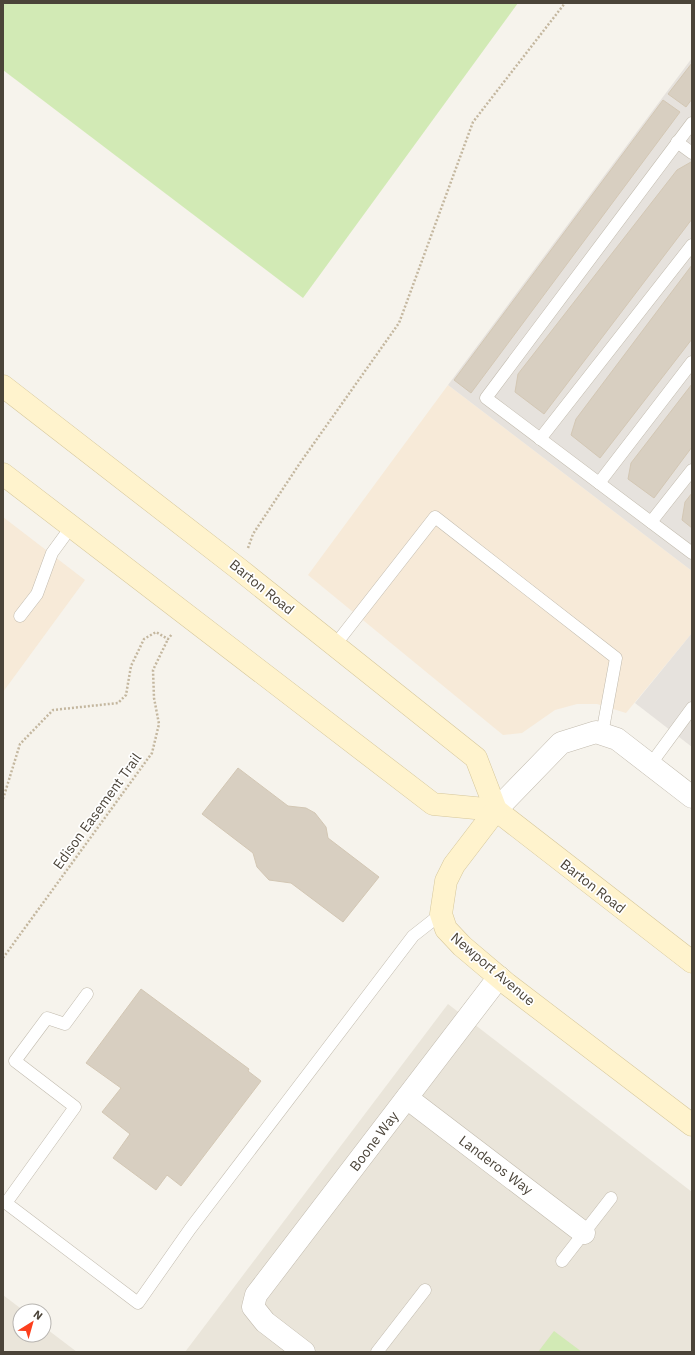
<svg xmlns="http://www.w3.org/2000/svg" width="695" height="1355" font-family="'IBM Plex Sans',sans-serif">
<rect width="100%" height="100%" fill="#f6f3ec"/>
<!-- residential -->
<g fill="#eae5da">
<polygon points="448,1004 692,1192 692,1352 185,1352"/>
<polygon points="3,1295 24,1311 20,1311 20,1335 44,1335 44,1327 77,1352 3,1352"/>
</g>
<!-- commercial -->
<g fill="#f7ead8">
<polygon points="448,385 692,571 692,633 626,713 597,704 577,704 555,710 522,733 503,735 308,575"/>
<polygon points="3,517 85,580 3,692"/>
</g>
<!-- industrial -->
<g fill="#e6e2dd">
<polygon points="692,58 692,571 448,385"/>
<polygon points="692,633 692,747 635,703"/>
</g>
<!-- green -->
<g fill="#d2eab5">
<polygon points="3,3 518,3 303,298 3,70"/>
<polygon points="554,1331 582,1352 538,1352"/>
</g>
<!-- building -->
<g fill="#d8cfc1" stroke="#d3c7b4">
<polygon points="692,63 692,99 686,107 668,94"/>
<polygon points="663,100 680,112 471,393 454,380"/>
<polygon points="691,162 692,219 544,414 515,392 518,374 677,170"/>
<polygon points="692,265 692,339 600,458 571,435 576,419"/>
<polygon points="692,384 692,447 654,498 628,479 631,463"/>
<polygon points="692,493 692,528 682,520 685,502"/>
<polygon points="238,768 288,806 306,808 315,813 326,827 328,838 379,877 343,922 291,883 269,880 257,867 253,853 202,814"/>
<polygon points="141,989 249,1069 248,1071 261,1081 181,1186 167,1175 156,1190 113,1158 130,1134 102,1112 121,1088 86,1063"/>
</g>
<g fill="none" stroke-linecap="round" stroke-linejoin="round">
<defs>
<g id="lane">
<polyline points="692,123 486,398 692,553"/>
<polyline points="677,142 692,153"/>
<polyline points="540,439 692,245"/>
<polyline points="599,483 692,362"/>
<polyline points="651,522 692,470"/>
<polyline points="20,616 37,594 52,553 71,527"/>
<polyline points="335,645 435,517 616,658 602,734"/>
<polyline points="650,765 692,708"/>
<polyline points="87,994 65,1024 47,1018 15,1061 75,1107 6,1203 138,1303 190,1229 413,936 441,914"/>
<polyline points="562,1261 611,1198"/>
<polyline points="377,1352 425,1290"/>
</g>
<g id="street">
<polyline points="496,810 561,743 596,732 617,739 692,797"/>
<polyline points="407,1098 584,1233"/>
<polyline points="304,1352 265,1322 253,1307 256,1295 499,977"/>
</g>
<g id="secondary">
<polyline points="3,386 239,569 476,758 496,810 692,962"/>
<polyline points="3,474 433,804 496,810"/>
<polyline points="496,810 454,865 446,881 441,914 446,929 462,946 507,984 692,1125"/>
</g>
</defs>
<!-- lane casing -->
<use href="#lane" stroke="#c2bbae" stroke-width="13"/>
<!-- street casing -->
<use href="#street" stroke="#c2bbae" stroke-width="23"/>
<!-- secondary casing -->
<use href="#secondary" stroke="#d6c79b" stroke-width="23"/>
<!-- path -->
<g stroke="#c4b79f" stroke-width="2.5" stroke-dasharray="2 2" stroke-linecap="butt">
<polyline points="248,548 253,534 300,463 399,323 473,122 565,3"/>
<polyline points="3,799 20,744 53,710 118,703 126,695 131,666 144,639 156,632 168,639 172,634"/>
<polyline points="3,958 152,753 159,724 154,698 153,670 168,639"/>
</g>
<!-- lane -->
<use href="#lane" stroke="#fff" stroke-width="12"/>
<!-- street -->
<use href="#street" stroke="#fff" stroke-width="22"/>
<!-- secondary -->
<use href="#secondary" stroke="#fff3cd" stroke-width="22"/>
</g>
<g text-anchor="middle" stroke-width="3.5" stroke-linejoin="round" paint-order="stroke">
<!-- street labels -->
<g font-size="14" fill="#4b4439" stroke="#fff">
<text transform="translate(262 587) rotate(39)" y="5">Barton Road</text>
<text transform="translate(97 811) rotate(-54)" y="5">Edison Easement Trail</text>
<text transform="translate(593 886) rotate(38)" y="5">Barton Road</text>
<text transform="translate(493 969) rotate(40)" y="5">Newport Avenue</text>
<text transform="translate(374 1141) rotate(-53)" y="5">Boone Way</text>
<text transform="translate(496 1165) rotate(37)" y="5">Landeros Way</text>
</g>
</g>
<!-- border -->
<rect width="695" height="1355" fill="none" stroke="#4b4439" stroke-width="8"/>
<!-- north arrow -->
<g transform="translate(32 1323) rotate(37)"><circle r="19" fill="#ffffff" stroke="#b7b4b0"/>
<path d="M0-3L7 15L0 10L-7 15Z" fill="#fc3f1d"/>
<text y="-6" font-size="11" font-weight="bold" text-anchor="middle" fill="#4b4439">N</text>
</g>
</svg>
